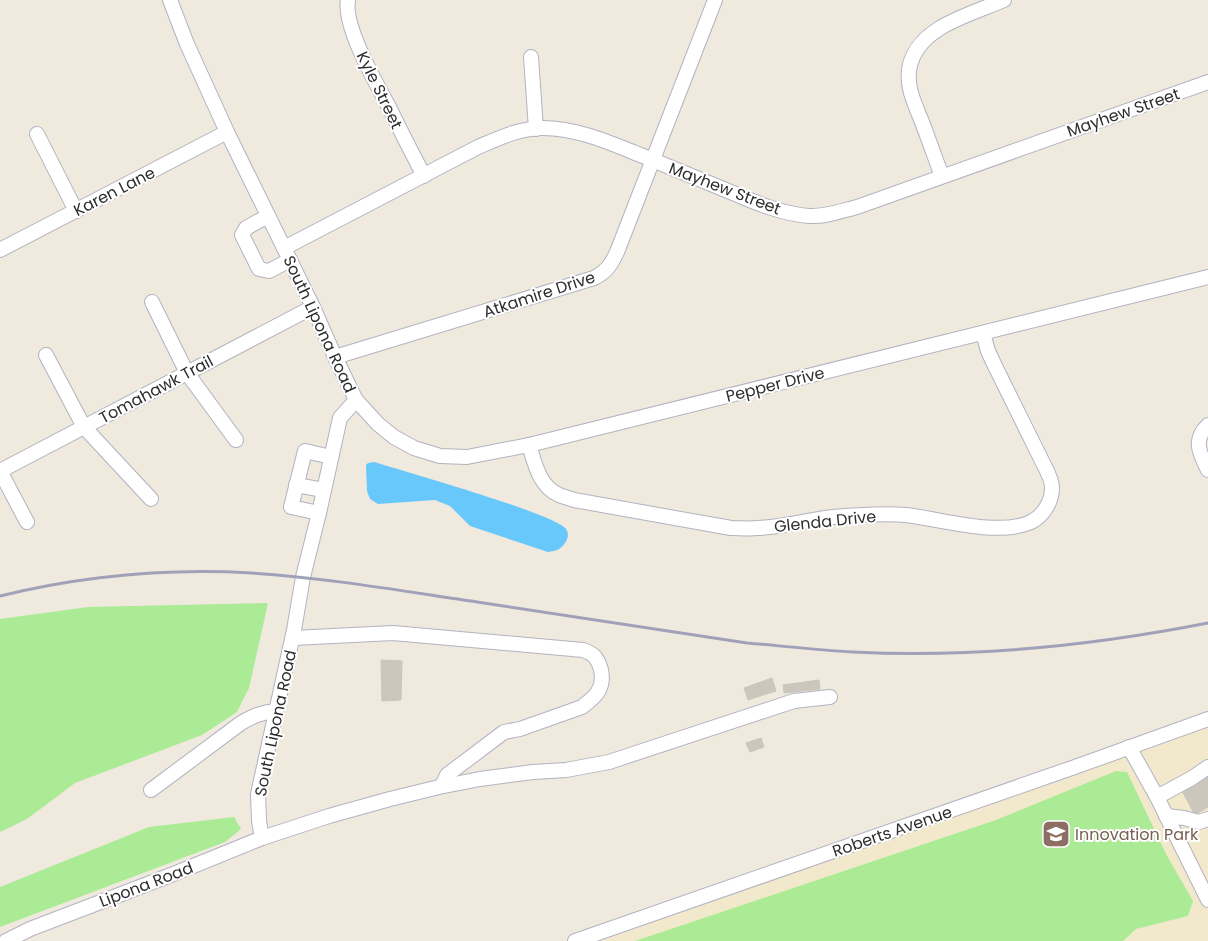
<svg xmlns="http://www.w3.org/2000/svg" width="1208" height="941" font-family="Poppins,sans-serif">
<rect width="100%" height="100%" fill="#efe9de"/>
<!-- education -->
<polygon fill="#f2e9cc" points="1208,726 1208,941 600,941"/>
<!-- green -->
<g fill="#abeb95">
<polygon points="268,603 249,688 237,712 202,735 75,783 27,819 0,832 0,619 88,607"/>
<polygon points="1116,771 1127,772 1166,854 1193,901 1188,916 1136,929 1123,941 635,941 996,820"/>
<polygon points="234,817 241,829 225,842 0,927 0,887 149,827"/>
</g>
<!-- water -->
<path fill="#68c7fb" d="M374,462C400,470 558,515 566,529C571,536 565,545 559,549C556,551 551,551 548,552L470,526L450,506L435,500L378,504L370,499L367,491L366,465L368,463Z"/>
<!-- building -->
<g fill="#cbc7bc" stroke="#cbc6b7">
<polygon points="381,660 402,661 401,700 382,701"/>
<polygon points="772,678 776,691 748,700 744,688"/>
<polygon points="819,680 820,689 784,693 783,685"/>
<polygon points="761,738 764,747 750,752 746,743"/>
<polygon points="1208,773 1208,807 1195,815 1181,789"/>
</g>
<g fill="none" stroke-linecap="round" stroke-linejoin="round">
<defs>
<g id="minor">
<polyline points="170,0 187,44 227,132 313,307 335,357 356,400 378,424 394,437 414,448 440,456 467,457 529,445 1208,277"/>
<path d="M348,0C343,26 376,83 389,107C400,130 412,153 424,176"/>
<polyline points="531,57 536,129"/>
<polyline points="37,134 76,211"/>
<path d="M942,176C935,158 929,140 922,122C918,112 914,103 911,93C903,64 916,43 940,28C960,16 983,9 1004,0"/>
<polyline points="268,216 246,228 242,235 259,269 269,271 290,260"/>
<path d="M284,248L478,147C499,138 520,128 543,128C576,128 608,142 638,154C670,167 701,180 733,193C756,203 783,214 809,216C825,217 841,211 857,207L1208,82"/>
<polyline points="0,250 227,132"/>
<polyline points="152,302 187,373 236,440"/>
<polyline points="46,355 84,427 151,499"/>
<path d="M335,357L594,278C606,272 611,265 617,252L715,0"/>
<path d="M1208,425C1192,440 1200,454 1208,470"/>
<path d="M529,445C535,464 539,486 559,495C564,497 569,498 574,500L731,528C740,528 749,529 758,528C783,527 808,520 833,517C857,515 882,513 906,515C941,519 999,537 1031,522C1043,516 1052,502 1052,488C1052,479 1047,471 1043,463L995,366L988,351L983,333"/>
<polyline points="0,471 313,307"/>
<polyline points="0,471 27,522"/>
<polyline points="296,485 324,490"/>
<polyline points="319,513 291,507 305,451 331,457"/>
<path d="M293,638L393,633L583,650C586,651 591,653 594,656C597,659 600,666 601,670C605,689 595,697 582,707L520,729L504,732L447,775L442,786"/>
<polyline points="1129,747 1157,797 1208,900"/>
<path d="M151,790L241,723C253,716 262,712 276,711"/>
<polyline points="1157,797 1192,778 1208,767"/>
<polyline points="1166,816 1184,818 1199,822 1208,819"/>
<polyline points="262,838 259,821 258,794 294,630 303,577 319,513 340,418 356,400"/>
<polyline points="6,941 30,929 171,875 262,838 329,816 390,799 439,787 480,779 533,772 566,770 609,762 794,701 830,697"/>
<polyline points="575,941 1072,768 1208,719"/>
</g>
</defs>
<!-- minor casing -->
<use href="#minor" stroke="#b2b3c1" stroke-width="16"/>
<!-- minor -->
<use href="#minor" stroke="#fff" stroke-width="14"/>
<!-- rail -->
<path stroke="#a0a1b9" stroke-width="3" d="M0,596C82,576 168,568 252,573C328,578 402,591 477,602C567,616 657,630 747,643C782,646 817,650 853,652C972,658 1091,646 1208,623"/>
</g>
<!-- icons -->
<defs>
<symbol id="university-square" viewBox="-11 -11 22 22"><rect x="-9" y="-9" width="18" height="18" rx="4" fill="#8d6e63" stroke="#fff"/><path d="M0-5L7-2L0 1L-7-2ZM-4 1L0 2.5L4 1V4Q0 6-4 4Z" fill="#fff"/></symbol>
</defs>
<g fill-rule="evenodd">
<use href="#university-square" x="1040" y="818" width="32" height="32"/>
</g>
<g text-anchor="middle" stroke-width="4" stroke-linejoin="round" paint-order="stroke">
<!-- street labels -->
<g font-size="16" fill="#2d2d2d" stroke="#fff">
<text transform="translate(380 90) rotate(64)" y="6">Kyle Street</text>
<text transform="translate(1123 112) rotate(-19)" y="6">Mayhew Street</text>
<text transform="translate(725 188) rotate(21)" y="6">Mayhew Street</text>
<text transform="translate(114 191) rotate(-27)" y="6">Karen Lane</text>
<text transform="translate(539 294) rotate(-18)" y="6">Atkamire Drive</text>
<text transform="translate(320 324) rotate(65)" y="6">South Lipona Road</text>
<text transform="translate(775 384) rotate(-14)" y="6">Pepper Drive</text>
<text transform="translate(156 389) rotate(-28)" y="6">Tomahawk Trail</text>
<text transform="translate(825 521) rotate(-6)" y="6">Glenda Drive</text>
<text transform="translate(275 723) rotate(-78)" y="6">South Lipona Road</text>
<text transform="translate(892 831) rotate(-19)" y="6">Roberts Avenue</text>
<text transform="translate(146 884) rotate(-21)" y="6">Lipona Road</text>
</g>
<!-- education labels -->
<g font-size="16" fill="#785e54" stroke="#fff" text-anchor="start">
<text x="1075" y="840">Innovation Park</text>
</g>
</g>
</svg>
